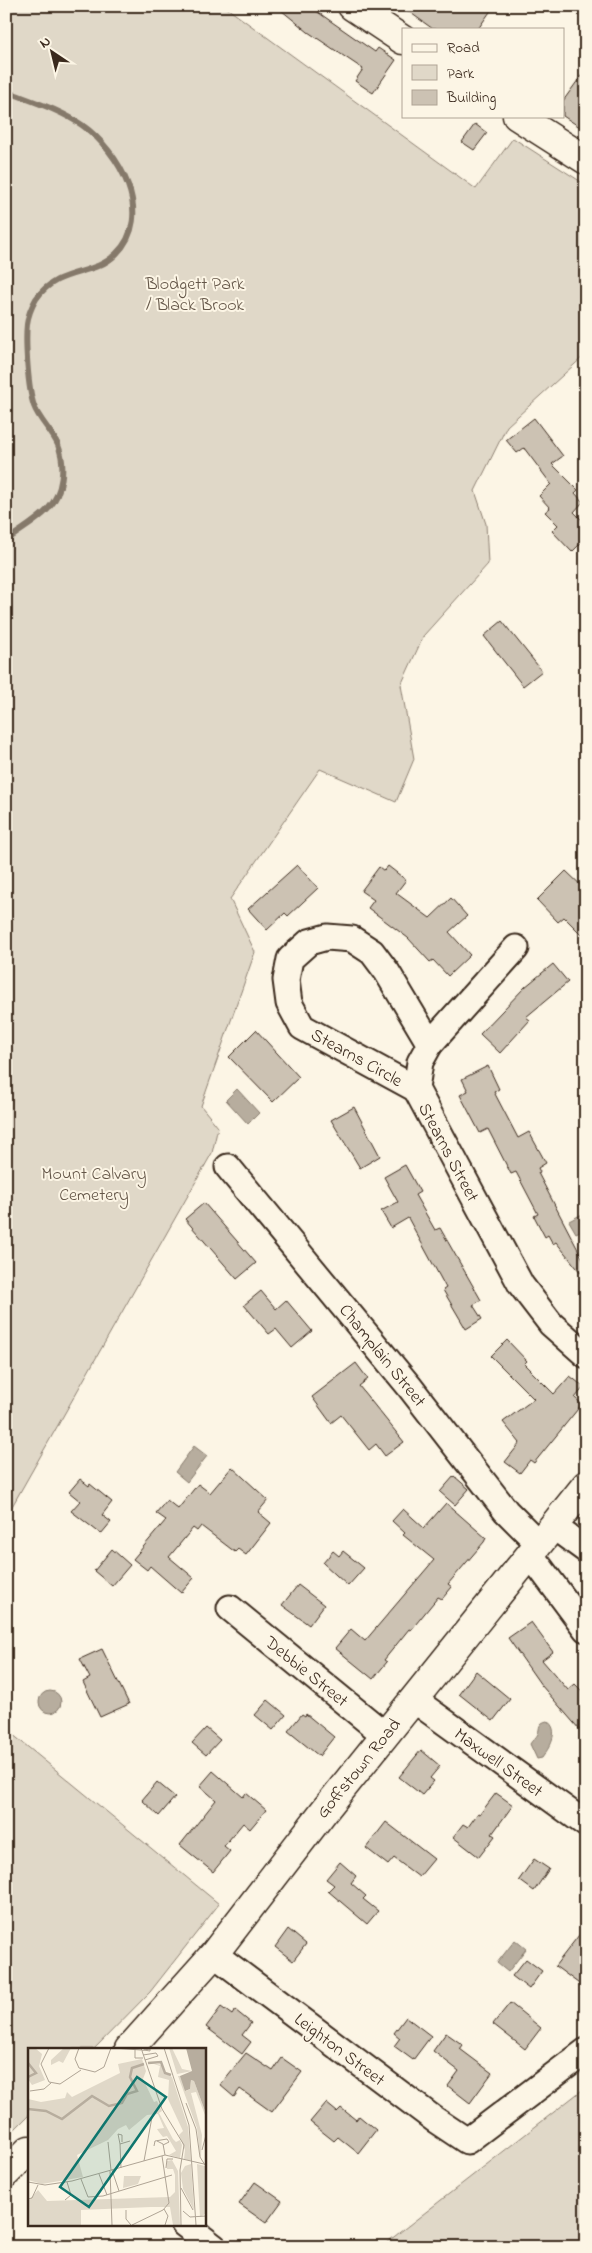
<svg xmlns="http://www.w3.org/2000/svg" width="592" height="2253" font-family="'Indie Flower',sans-serif">
<rect width="100%" height="100%" fill="#fcf5e5"/>
<filter id="ink" filterUnits="userSpaceOnUse"><feTurbulence type="fractalNoise" baseFrequency=".02" numOctaves="2"/><feDisplacementMap in="SourceGraphic" scale="10" xChannelSelector="R" yChannelSelector="G"/><feConvolveMatrix kernelMatrix="1 2 1 2 8 2 1 2 1" color-interpolation-filters="sRGB"/></filter>
<g filter="url(#ink)">
<!-- green -->
<g fill="#e0d8c8" stroke="#8e8173">
<polygon points="6,6 224,6 476,189 513,138 586,185 586,354 507,426 475,491 486,524 488,564 424,635 401,685 414,759 396,802 320,769 230,899 255,952 201,1106 218,1127 212,1153 6,1517"/>
<polygon points="6,1729 219,1904 150,1992 94,2049 29,2049 29,2115 6,2138"/>
<polygon points="586,2087 586,2247 381,2247"/>
</g>
<!-- water -->
<g fill="#b7ad9e" stroke="#85796b">
<polygon points="237,1089 259,1113 248,1124 226,1100"/>
<polygon points="586,1212 586,1228 576,1233 569,1221"/>
<polygon points="194,1446 207,1456 187,1482 175,1472"/>
<circle cx="50" cy="1702" r="11"/>
<path d="M547,1721C561,1730 549,1748 542,1758L537,1759L530,1744C532,1740 536,1738 538,1734C540,1727 538,1723 547,1721Z"/>
<polygon points="515,1940 526,1949 508,1972 497,1963"/>
</g>
<g fill="none" stroke-linecap="round" stroke-linejoin="round">
<!-- stream -->
<path stroke="#85796b" stroke-width="6" d="M6,91C31,101 59,109 82,125C119,151 156,215 116,254C92,278 59,266 36,299C32,306 28,316 27,324C25,342 28,389 34,406C39,420 52,431 58,445C66,465 63,493 48,509C36,522 20,530 6,541"/>
</g>
<!-- building -->
<g fill="#ccc2b3" stroke="#3b2a1e">
<polygon points="276,6 309,6 375,52 378,48 396,60 373,93 355,81 363,69 308,32"/>
<polygon points="401,6 494,6 478,29 433,29"/>
<polygon points="586,69 586,131 563,116 563,101"/>
<polygon points="475,124 487,133 474,150 462,142"/>
<polygon points="534,418 563,456 552,464 578,490 575,493 583,502 574,512 586,524 586,538 572,552 552,531 558,525 545,512 550,508 539,496 551,484 524,448 517,453 506,440"/>
<polygon points="502,621 542,671 523,686 484,636"/>
<polygon points="297,865 318,888 288,916 285,913 267,930 248,909"/>
<polygon points="388,866 406,880 396,893 430,918 451,898 467,916 449,932 470,955 448,976 433,960 430,962 408,938 368,908 374,900 361,891 379,867 384,871"/>
<polygon points="566,871 586,890 586,939 564,917 558,922 537,900"/>
<polygon points="553,964 568,982 526,1017 530,1020 500,1053 480,1034 525,987"/>
<polygon points="256,1030 299,1077 273,1102 229,1057"/>
<polygon points="488,1066 499,1089 494,1092 518,1138 529,1132 546,1163 538,1168 540,1172 538,1173 586,1265 586,1270 581,1273 556,1242 553,1244 548,1235 545,1237 534,1216 538,1214 516,1172 511,1174 488,1129 480,1133 460,1095 468,1091 462,1079"/>
<polygon points="354,1107 380,1156 360,1168 331,1120"/>
<polygon points="405,1165 420,1192 415,1195 435,1230 440,1228 481,1300 473,1305 482,1319 466,1329 443,1290 446,1288 408,1218 391,1228 381,1211 398,1202 384,1177"/>
<polygon points="204,1203 256,1263 237,1279 185,1219"/>
<polygon points="261,1291 276,1309 286,1300 312,1331 292,1348 276,1329 269,1334 244,1305"/>
<polygon points="507,1340 527,1361 524,1364 554,1394 570,1376 584,1387 575,1398 582,1404 534,1463 530,1460 520,1473 505,1462 520,1443 503,1422 534,1399 491,1356"/>
<polygon points="356,1363 368,1379 359,1386 404,1442 385,1456 376,1444 369,1450 341,1415 331,1423 312,1397"/>
<polygon points="232,1467 268,1500 258,1512 271,1523 246,1555 238,1549 235,1552 201,1526 197,1531 193,1528 169,1557 194,1578 181,1593 150,1566 147,1570 133,1559 166,1520 156,1513 167,1500 178,1509 198,1484 210,1493"/>
<polygon points="454,1476 469,1489 455,1505 440,1492"/>
<polygon points="80,1479 89,1486 90,1484 112,1502 102,1515 111,1522 101,1534 71,1511 80,1501 69,1492"/>
<polygon points="446,1503 486,1538 484,1542 448,1584 452,1587 442,1599 438,1597 411,1630 409,1629 384,1660 387,1662 373,1679 335,1648 351,1629 365,1641 434,1560 403,1535 405,1533 392,1521 403,1509 424,1528"/>
<polygon points="112,1549 130,1565 112,1586 94,1571"/>
<polygon points="333,1551 339,1556 343,1551 364,1568 348,1586 323,1563"/>
<polygon points="298,1585 324,1605 309,1625 282,1605"/>
<polygon points="531,1622 553,1652 542,1660 568,1690 575,1684 586,1695 586,1737 541,1685 508,1638"/>
<polygon points="102,1649 129,1704 100,1717 83,1682 90,1678 80,1659"/>
<polygon points="476,1671 510,1699 493,1721 459,1694"/>
<polygon points="268,1700 286,1715 273,1730 255,1715"/>
<polygon points="302,1714 305,1716 306,1714 334,1737 319,1756 288,1731"/>
<polygon points="206,1728 220,1740 206,1755 192,1743"/>
<polygon points="421,1750 440,1766 430,1778 434,1781 422,1795 399,1777"/>
<polygon points="213,1771 243,1797 246,1793 266,1810 250,1829 243,1823 224,1846 230,1851 213,1872 180,1845 216,1800 200,1786"/>
<polygon points="157,1782 175,1797 159,1816 142,1800"/>
<polygon points="496,1793 513,1805 492,1834 495,1836 479,1857 453,1837 463,1824 468,1827 478,1813 480,1814"/>
<polygon points="386,1822 434,1859 419,1877 394,1858 388,1865 366,1848"/>
<polygon points="534,1859 549,1869 534,1891 519,1880"/>
<polygon points="340,1862 356,1876 351,1883 366,1896 363,1899 378,1911 367,1924 328,1891 334,1885 326,1879"/>
<polygon points="586,1926 586,1989 555,1966"/>
<polygon points="288,1929 306,1944 293,1961 275,1947"/>
<polygon points="526,1959 542,1971 529,1989 512,1976"/>
<polygon points="510,2003 541,2028 525,2049 493,2024"/>
<polygon points="221,2007 232,2015 235,2010 251,2023 242,2035 251,2042 242,2054 206,2027"/>
<polygon points="406,2017 431,2036 413,2060 394,2046 400,2038 394,2033"/>
<polygon points="446,2033 463,2045 460,2049 492,2073 470,2103 448,2086 459,2071 433,2051"/>
<polygon points="246,2053 273,2071 282,2058 302,2072 272,2112 240,2089 234,2097 220,2085"/>
<polygon points="326,2103 337,2112 341,2108 356,2120 359,2116 376,2130 358,2153 338,2137 334,2141 310,2122"/>
<polygon points="255,2182 282,2201 266,2223 239,2204"/>
</g>
<g fill="none" stroke-linecap="round" stroke-linejoin="round">
<defs>
<g id="minor">
<polyline points="516,948 430,1044 420,1062 416,1089 521,1285 551,1324 586,1355"/>
<polyline points="416,1089 302,1027 289,1003 286,980 290,959 309,942 327,937 352,939 372,952 387,972 430,1044"/>
<polyline points="228,1167 409,1386 506,1511 538,1543"/>
<polyline points="553,1526 586,1550"/>
<polyline points="530,1554 586,1629"/>
<polyline points="230,1608 385,1735"/>
<polyline points="413,1699 586,1824"/>
<polyline points="214,1954 434,2119 467,2141 586,2051"/>
<polyline points="184,2224 214,2247"/>
</g>
<g id="major">
<polyline points="352,6 403,40"/>
<polyline points="517,116 586,160"/>
<polyline points="129,2049 214,1954 324,1811 586,1485"/>
<polyline points="6,2173 29,2150"/>
</g>
</defs>
<!-- minor casing -->
<use href="#minor" stroke="#3b2a1e" stroke-width="29"/>
<!-- major casing -->
<use href="#major" stroke="#3b2a1e" stroke-width="31"/>
<!-- minor -->
<use href="#minor" stroke="#fcf5e5" stroke-width="25"/>
<!-- major -->
<use href="#major" stroke="#fcf5e5" stroke-width="28"/>
</g>
</g>
<g text-anchor="middle" stroke-width="4" stroke-linejoin="round" paint-order="stroke">
<!-- park labels -->
<g font-size="18" fill="#645648" stroke="#fcf5e5">
<text x="195" y="289">Blodgett Park<tspan x="195" dy="21">/ Black Brook</tspan></text>
<text x="94" y="1179">Mount Calvary<tspan x="94" dy="21">Cemetery</tspan></text>
</g>
<!-- street labels -->
<g font-size="18" fill="#3b2a1e" stroke="#fcf5e5">
<text transform="translate(357 1057) rotate(29)" y="6">Stearns Circle</text>
<text transform="translate(449 1152) rotate(62)" y="6">Stearns Street</text>
<text transform="translate(383 1355) rotate(51)" y="6">Champlain Street</text>
<text transform="translate(307 1671) rotate(39)" y="6">Debbie Street</text>
<text transform="translate(499 1762) rotate(36)" y="6">Maxwell Street</text>
<text transform="translate(358 1768) rotate(-51)" y="6">Goffstown Road</text>
<text transform="translate(340 2049) rotate(37)" y="6">Leighton Street</text>
</g>
</g>
<!-- overview -->
<g transform="translate(28 2048)">
<rect width="178" height="178" fill="#fcf5e5"/>
<path d="M0,0H7L14,6L11,18L17,32L4,37L0,31ZM36,0H43L35,15L31,13L23,17V12ZM141,0H144L154,21L164,23L149,26ZM114,11L118,23L115,31L126,54L129,53L134,63L131,65L145,91L148,94L152,92L154,97L152,110L141,107L148,103L139,88L135,89L131,84L129,81L136,80L130,66L119,67L101,82L98,77L90,81L80,92L49,107L55,129L14,136L0,132V51L13,54L37,50L39,44L44,49L92,25L90,16ZM123,15L134,17L136,25L144,29L160,79L163,113L156,111L157,102L151,87L155,83L140,51L141,32L130,29L132,18ZM150,28H153L158,43L162,41L163,32L166,33L177,63V67L168,44L163,45L174,87L173,109L177,114L172,108L169,80ZM144,112L150,123L152,177H145L142,159H123L53,162V177H0V153L10,142L19,153L142,149L147,144V127L145,121H139V113ZM163,116L166,162L155,141L153,125L157,118ZM169,116L177,118V166L172,169ZM96,128H113L110,136L95,140Z" fill="#e0d8c8"/>
<path d="M158,0H177V63L166,33L163,32L162,41L157,43L152,28L164,23Z" fill="#b7ad9e"/>
<path fill="none" stroke="#b7ad9e" stroke-width="2.5" d="M0,15L8,25L0,29M120,15L133,14L137,25L143,27M0,61L18,63L34,71L64,48L81,58L94,55L99,46L109,43L102,29L104,20L116,16"/>
<path fill="none" stroke="#afa495" stroke-width="1" d="M21,0L13,16L21,34L32,36L53,22M51,0L47,11L51,20L67,24L76,19L83,0M85,0L113,2M113,0L134,61L156,97L152,122L153,177M136,0L161,77L168,177M107,1V10H115M114,3L116,2L122,1V3L116,2M115,7L128,5L130,8L117,12M2,43L16,41L23,35M158,55L168,81L172,109L177,117M129,93L135,96L137,107M80,94L83,122M92,96L90,86L94,87V94M126,98L127,93L139,91L141,94L135,97M174,102L178,87M116,113L124,69M93,120L92,96L102,93M138,120L139,111H145M84,122L91,143M82,123L84,177M71,126L79,147M53,131L60,149L75,148L144,127M0,134L17,137L44,133L137,107L176,116M153,140L165,162M0,151L4,150L10,137M37,152L43,147L39,134M136,161L140,168L137,177M98,162V171L103,177M155,163L162,169L178,168M104,177L135,162L141,155L134,108"/>
<path fill="#0f766e" fill-opacity="0.15" stroke="#0f766e" stroke-width="2.5" d="M109,29L138,49L61,159L32,139Z"/>
<rect width="178" height="178" fill="none" stroke="#3b2a1e" stroke-width="2.5"/>
</g>
<!-- margin -->
<rect width="592" height="2253" fill="none" stroke="#fcf5e5" stroke-width="25"/>
<rect x="12" y="12" width="567" height="2228" fill="none" stroke="#3b2a1e" stroke-width="2" filter="url(#ink)"/>
<!-- legend -->
<rect x="402" y="28" width="162" height="90" fill="#fcf5e5" stroke="#afa495"/>
<rect x="412" y="44" width="25" height="8" fill="#fcf5e5" stroke="#afa495"/>
<text x="447" y="52" font-size="15" fill="#3b2a1e">Road</text>
<rect x="412" y="65" width="25" height="15" fill="#e0d8c8" stroke="#afa495"/>
<text x="447" y="78" font-size="15" fill="#3b2a1e">Park</text>
<rect x="412" y="90" width="25" height="15" fill="#ccc2b3" stroke="#afa495"/>
<text x="447" y="102" font-size="15" fill="#3b2a1e">Building</text>
<!-- north arrow -->
<g transform="translate(52 52) rotate(325)" stroke="#fcf5e5" stroke-width="4" paint-order="stroke">
<path d="M0-4L9 19L0 12L-9 19Z" fill="#3b2a1e"/>
<text y="-8" font-size="14" font-weight="bold" text-anchor="middle" fill="#3b2a1e">N</text>
</g>
</svg>
